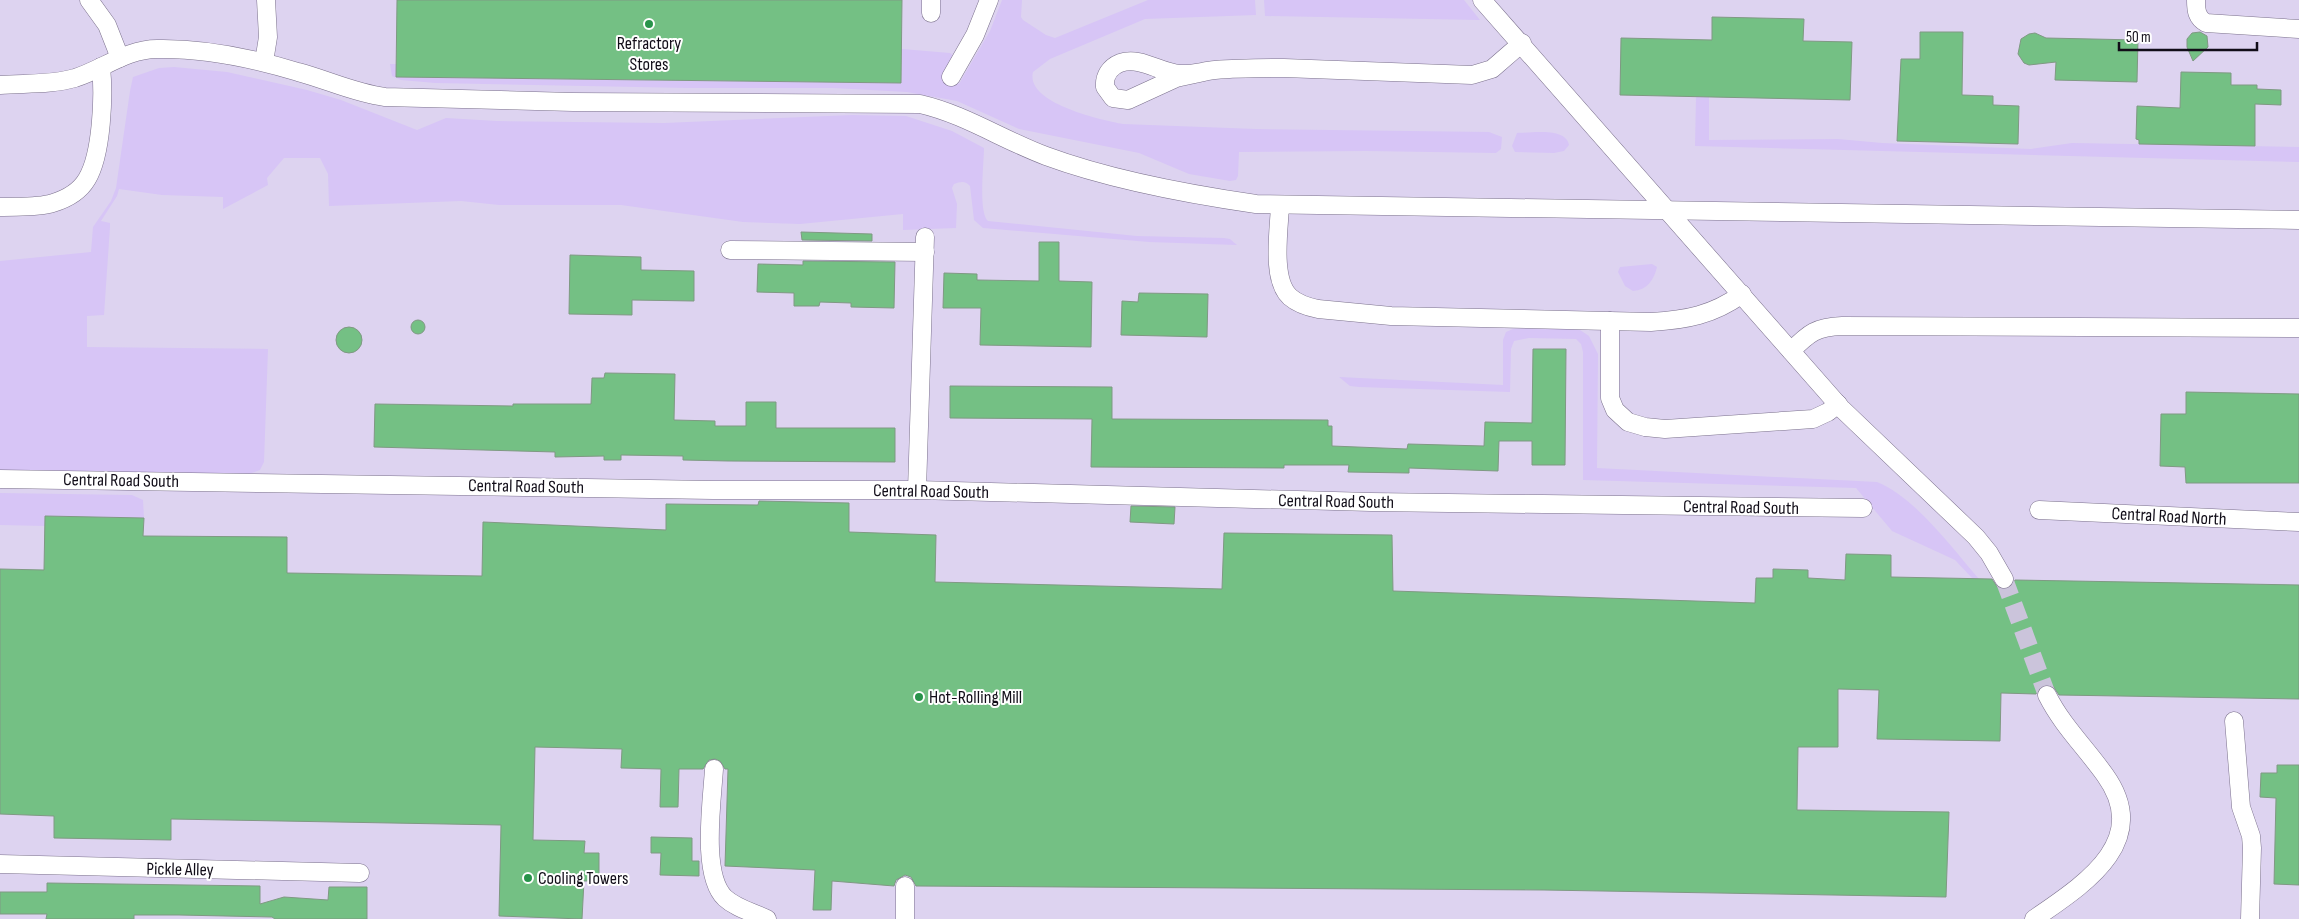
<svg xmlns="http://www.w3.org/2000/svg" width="2299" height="919" font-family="'Sofia Sans Condensed',sans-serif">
<rect width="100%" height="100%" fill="#ece4fd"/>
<!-- built -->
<rect fill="#ddd3f0" x="0" y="0" width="2299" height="919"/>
<!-- green -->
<g fill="#d7c5f6">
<path d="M1002,0H1022L1021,17L1023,20L1046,35L1055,38L1148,0H1255L1256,15L1145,19L1050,59L1033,72C1025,103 1101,120 1123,124L1256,129L1489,132L1502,137L1501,149L1496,153L1366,151L1239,152L1238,176L1236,180L1230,181L1189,174L1139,153L1019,129L957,101L907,92L833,88H688L435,83L401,80L392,76L390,64H396V77L901,83L902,49L950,53L954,56L943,75L959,84L990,31Z"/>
<polygon points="1264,0 1464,0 1480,20 1265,16"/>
<path d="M174,67L227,72L307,90L341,100L417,130L446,118L497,121L664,123L852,115L906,116L952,131L984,148C984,163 978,212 988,221L1137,236L1224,238L1230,239L1237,245L1149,242L983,228L974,220L970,186C966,181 961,181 954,184L952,188L957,204L956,228L903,230V214L800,224L743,222L621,205H499L461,201L329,206L328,174L320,158H284L267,178L268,185L223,209V197L162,195L119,189L117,196L101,221L110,223V227L104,315L87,316V347L268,349L264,462L260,470L246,475L0,470V261L91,252L93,227L111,201L116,188L130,91L133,77L159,68Z"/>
<polygon points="1696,97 1709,97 1709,140 1838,139 1882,143 2031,149 2072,143 2299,147 2299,162 1695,146"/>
<path d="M1517,133C1531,133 1566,127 1569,145L1564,151L1554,153L1515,152L1512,146Z"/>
<path d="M1652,264L1657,267C1654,280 1647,290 1633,291L1625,286L1618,272L1620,267Z"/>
<path d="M1568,328L1580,330L1589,336L1598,354L1597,468L1877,482C1915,497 1952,548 1979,579H1973L1955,560L1892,531L1856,488L1583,480V352L1581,344L1576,339L1529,338L1514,341L1511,349L1510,392L1359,387L1350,386L1339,377L1503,385V340L1506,332L1513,329Z"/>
<polygon points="0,493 132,495 143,500 144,518 45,526 0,525"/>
</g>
<!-- building -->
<g fill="#74c084" stroke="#7f9983">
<polygon points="397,0 902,0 901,83 396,77"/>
<polygon points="1712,17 1804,19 1803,41 1852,42 1850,100 1620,95 1621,38 1712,40"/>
<polygon points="1920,32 1963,32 1962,95 1993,96 1993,105 2019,106 2018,144 1897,141 1901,59 1920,59"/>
<polygon points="2200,32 2207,36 2208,47 2193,61 2187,47 2187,39 2192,33"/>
<polygon points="2035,33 2046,38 2138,40 2137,82 2055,80 2056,62 2029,65 2024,63 2018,54 2021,39 2029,34"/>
<polygon points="2181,72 2231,73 2231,85 2257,85 2257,89 2281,90 2281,105 2255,104 2255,146 2139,144 2139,140 2136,139 2137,106 2180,108"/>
<polygon points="801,232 872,234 872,241 802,240"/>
<polygon points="1039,242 1059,242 1059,281 1092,282 1091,347 980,345 981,308 943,308 944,273 977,274 977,280 1039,281"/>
<polygon points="570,255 641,257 641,270 694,271 694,301 632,300 632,315 569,314"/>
<polygon points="803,261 895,262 894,308 851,307 851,303 820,302 819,306 794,306 794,293 757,292 758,264 803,265"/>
<polygon points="1139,293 1208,294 1207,337 1121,335 1122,301 1138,302"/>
<circle cx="418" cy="327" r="7"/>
<circle cx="349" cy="340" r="13"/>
<polygon points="1533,349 1566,349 1565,465 1532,465 1532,441 1499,441 1498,471 1409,468 1409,473 1348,472 1349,465 1284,465 1284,468 1091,467 1092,419 950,418 950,386 1112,387 1112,419 1328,420 1328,426 1332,426 1332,446 1407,449 1408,444 1484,446 1485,422 1532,423"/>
<polygon points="605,373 675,374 674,420 715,421 715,426 746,426 746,402 776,402 776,428 895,428 895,462 728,461 683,460 683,456 621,455 621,460 604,460 604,456 555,457 555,452 374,447 375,404 513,406 513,404 591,404 592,378 604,378"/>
<polygon points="2186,392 2299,394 2299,483 2186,483 2185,467 2160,466 2161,414 2186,414"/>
<polygon points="759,501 849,503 849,532 936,535 935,582 1222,589 1224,533 1392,535 1393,591 1755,603 1756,578 1773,578 1773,569 1808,570 1808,578 1845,580 1846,554 1891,555 1891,577 1992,579 1998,588 2004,590 2010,588 2015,580 2299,585 2299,699 2059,695 2053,686 2047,684 2042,686 2036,694 2001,693 2000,741 1877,739 1879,690 1838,689 1838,747 1798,747 1797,810 1949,812 1946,897 1544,890 916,886 911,877 905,875 896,880 894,886 832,881 831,910 813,910 815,870 725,866 728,769 725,769 720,761 715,759 709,760 703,769 679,769 678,807 660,807 661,769 621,768 622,749 535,747 533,840 585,841 584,853 599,853 599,881 584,881 582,919 499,916 501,825 171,819 171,840 54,838 54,816 0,814 0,569 44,570 45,516 144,518 143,536 287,537 287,573 482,576 483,522 666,530 666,504 758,505"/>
<polygon points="1131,506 1175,507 1174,524 1130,522"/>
<polygon points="2277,765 2299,765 2299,885 2274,884 2276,798 2260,797 2261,773 2277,773"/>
<polygon points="651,837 692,838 692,861 699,861 699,876 660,875 661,853 651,853"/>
<polygon points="47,883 260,886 260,904 284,897 328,900 329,887 367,887 367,919 275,919 272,917 179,915 134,915 134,919 46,919 47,914 0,914 0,892 47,892"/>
</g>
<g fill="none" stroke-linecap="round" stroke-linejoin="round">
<!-- minor-tunnel -->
<polyline stroke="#cbc4db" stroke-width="18" stroke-dasharray="18 9" stroke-linecap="butt" points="2004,579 2047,695"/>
<defs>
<g id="minor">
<polyline points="89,0 107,25 120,58"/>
<polyline points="1482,0 1841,408 1976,537 1989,553 2004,579"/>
<path d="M2196,0C2196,11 2197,18 2206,23L2299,29"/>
<polyline points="931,13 931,0"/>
<polyline points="264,62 268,37 266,0"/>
<path d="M1204,72L1176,78L1128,100L1113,98L1105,87C1104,76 1110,67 1120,63C1141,56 1160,73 1180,74C1192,75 1203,71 1215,70C1238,68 1261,68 1284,68L1472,75L1492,69L1522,43"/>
<polyline points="951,77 975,35 989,0"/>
<path d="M0,85C25,83 51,85 75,78C103,69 127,49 157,49C205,48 252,58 298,72C328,80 354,93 385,97L573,102L920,104C964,114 1003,140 1046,156C1111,180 1187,194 1256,204L2299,220"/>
<path d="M1280,206C1279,230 1271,280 1290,297C1298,304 1308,307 1318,309L1391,316L1651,322C1686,320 1713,315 1742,294"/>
<path d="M0,207C17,206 37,208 53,203C66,199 80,191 87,179C102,154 104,95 101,67"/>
<polyline points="730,250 925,252"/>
<polyline points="1610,321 1610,398 1615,410 1628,422 1645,427 1665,429 1813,419 1828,412 1838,404"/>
<path d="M1791,351C1809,333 1816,327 1842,326L2299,328"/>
<polyline points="0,479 713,490 917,490 1371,502 1863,508"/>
<polyline points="917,490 925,237"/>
<polyline points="2039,510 2299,522"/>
<polyline points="2234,721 2241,807 2251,836 2252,848 2250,919"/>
<path d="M714,769C712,802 701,875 725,898C737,909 753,912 767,919"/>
<polyline points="0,864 360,873"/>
<polyline points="905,919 905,886"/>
<path d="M2034,919C2083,885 2153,842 2105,775C2085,747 2062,725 2047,695"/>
</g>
</defs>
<!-- minor casing -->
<use href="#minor" stroke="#7b718c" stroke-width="19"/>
<!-- minor -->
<use href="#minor" stroke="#fff" stroke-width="18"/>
</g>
<!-- markers -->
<g fill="#28934a" stroke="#fff" stroke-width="2">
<circle cx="649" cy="24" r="5"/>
<circle cx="919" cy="697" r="5"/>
<circle cx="528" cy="878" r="5"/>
</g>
<g text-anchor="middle" stroke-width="4" stroke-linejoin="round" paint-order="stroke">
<!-- poi labels -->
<g font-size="18" fill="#110d18" stroke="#fff" text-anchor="start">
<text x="649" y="49" text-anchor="middle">Refractory<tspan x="649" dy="21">Stores</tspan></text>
<text x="929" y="703">Hot-Rolling Mill</text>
<text x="538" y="884">Cooling Towers</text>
</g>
<!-- street labels -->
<g font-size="18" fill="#110d18" stroke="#fff">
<text transform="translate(121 480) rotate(1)" y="6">Central Road South</text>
<text transform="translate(526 486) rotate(1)" y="6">Central Road South</text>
<text transform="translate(931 491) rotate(1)" y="6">Central Road South</text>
<text transform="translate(1336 501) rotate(1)" y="6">Central Road South</text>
<text transform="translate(1741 507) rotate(1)" y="6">Central Road South</text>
<text transform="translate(2169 516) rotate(3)" y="6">Central Road North</text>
<text transform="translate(180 869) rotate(1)" y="6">Pickle Alley</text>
</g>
</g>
<!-- scale -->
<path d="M2119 42v8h138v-8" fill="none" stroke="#110d18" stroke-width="2.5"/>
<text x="2126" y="42" font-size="15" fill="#110d18" stroke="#ffffff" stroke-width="4" paint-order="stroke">50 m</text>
</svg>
